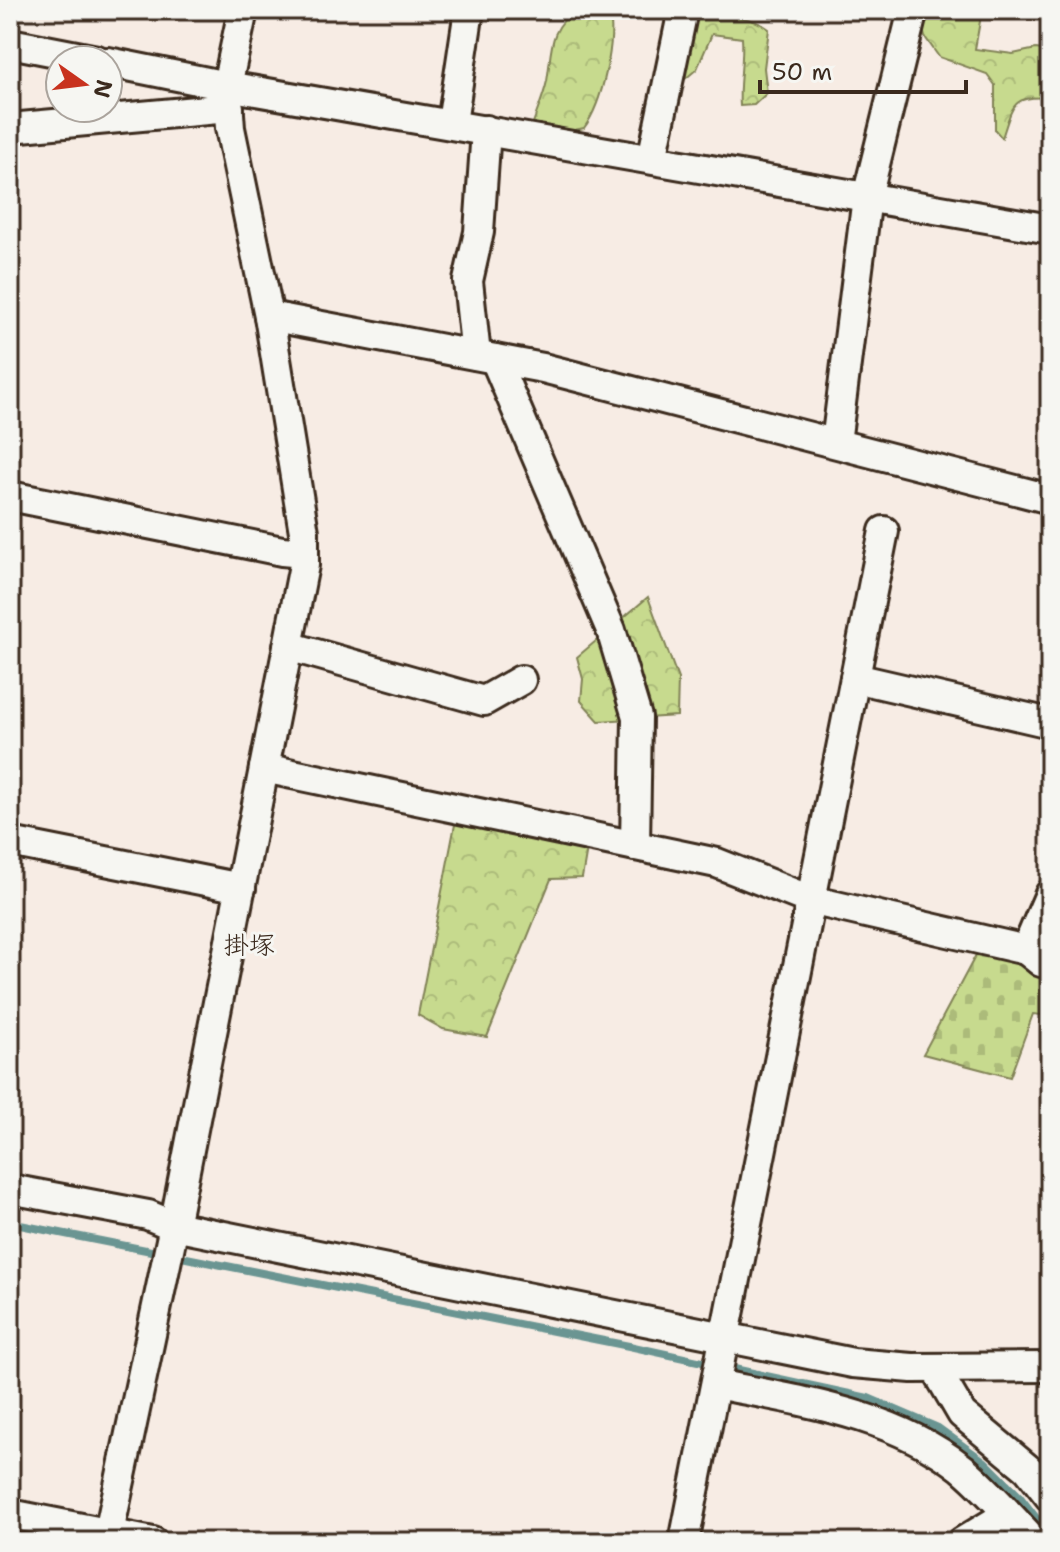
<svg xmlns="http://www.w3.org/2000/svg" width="1060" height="1552" font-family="'Shantell Sans','Klee One',sans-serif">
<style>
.forest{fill:url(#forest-crowns);stroke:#818256;stroke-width:2}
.cemetery{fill:url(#cemetery-stones);stroke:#818256;stroke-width:2}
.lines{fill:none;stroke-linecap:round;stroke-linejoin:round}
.stream{stroke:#6a9592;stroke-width:8}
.minor-casing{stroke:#3b2a1e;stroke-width:34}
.minor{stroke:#f6f6f2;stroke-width:28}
.labels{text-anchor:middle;stroke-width:6;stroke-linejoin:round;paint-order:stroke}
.quarter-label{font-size:26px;fill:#3b2a1e;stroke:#f6f6f2}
</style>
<defs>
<pattern id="forest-crowns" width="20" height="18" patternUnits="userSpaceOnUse" patternTransform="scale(2)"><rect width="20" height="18" fill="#c7da8e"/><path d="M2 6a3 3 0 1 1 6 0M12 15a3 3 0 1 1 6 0" fill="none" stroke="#acbb7a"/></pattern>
<pattern id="cemetery-stones" width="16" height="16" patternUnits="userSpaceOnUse" patternTransform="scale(2)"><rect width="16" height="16" fill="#c7da8e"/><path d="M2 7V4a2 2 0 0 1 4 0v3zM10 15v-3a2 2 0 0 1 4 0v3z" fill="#acbb7a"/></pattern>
</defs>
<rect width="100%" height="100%" fill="#f7ece4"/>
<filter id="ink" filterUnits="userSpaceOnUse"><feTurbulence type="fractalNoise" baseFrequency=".0125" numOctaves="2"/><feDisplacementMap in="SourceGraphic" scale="16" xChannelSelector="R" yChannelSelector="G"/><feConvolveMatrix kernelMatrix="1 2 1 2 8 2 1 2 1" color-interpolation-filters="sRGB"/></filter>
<g filter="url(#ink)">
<!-- forest -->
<g class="forest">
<path d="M 577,10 L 609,10 C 617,40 602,104 584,128 L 561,133 L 533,123 C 538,109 544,95 547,81 C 552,52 548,27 577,10 Z"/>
<path d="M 917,10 L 982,10 L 975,49 L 1013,54 L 1036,49 L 1050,51 L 1050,98 C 1012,95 1013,105 1002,138 L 995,130 L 995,85 L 987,74 L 939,57 L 925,37 Z"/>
<path d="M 695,14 C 719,16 750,14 769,29 L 764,68 L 767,93 L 754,105 L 740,106 C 738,83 744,61 742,38 L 712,34 L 697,69 L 684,80 L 678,68 Z"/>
<polygon points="648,597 678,679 677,716 599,721 581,701 583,679 577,657"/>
<polygon points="458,809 589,837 582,878 551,879 487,1037 443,1029 418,1015"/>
</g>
<!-- cemetery -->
<polygon class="cemetery" points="977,953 1050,968 1050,1016 1033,1014 1010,1077 923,1054"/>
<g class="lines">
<!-- stream -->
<polyline class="stream" points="10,1223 629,1346 868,1398 938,1428 985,1462 1019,1496 1050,1536"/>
<!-- minor casing -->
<g class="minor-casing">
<g id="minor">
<polyline points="10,43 97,60"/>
<polyline points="108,62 227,86 1050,229"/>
<polyline points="452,123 469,10"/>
<polyline points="10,128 229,108"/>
<polyline points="652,159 683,10"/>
<polyline points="269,316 543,368 1050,499"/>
<polyline points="476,355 468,281 479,232 486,130"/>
<polyline points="495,359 611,630 637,717 635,846"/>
<polyline points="836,443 867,197 913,10"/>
<polyline points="10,496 282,551 304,553"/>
<polyline points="288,646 484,701 521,680"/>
<polyline points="855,678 1050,723"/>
<polyline points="264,768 717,863 810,900 1026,950 1050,894"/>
<polyline points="10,842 241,888"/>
<polyline points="1026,950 1041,962 1050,964"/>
<polyline points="10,1189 148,1215 174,1226 853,1363 912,1368 1050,1367"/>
<polyline points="935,1368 962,1414 1028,1469 1050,1497"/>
<path d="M 716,1384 C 800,1401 892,1413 962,1468 C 988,1490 1011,1517 1035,1542"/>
<polyline points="10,1514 153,1542"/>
<polyline points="107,1542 174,1226 304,565 304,532 269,316 230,128 227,86 243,10"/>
<polyline points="684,1542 884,531"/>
<polyline points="962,1542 1008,1514"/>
</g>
</g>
<!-- minor -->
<use href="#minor" class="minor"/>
</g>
</g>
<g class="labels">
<!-- quarter labels -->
<g class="quarter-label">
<text x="249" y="954">掛塚</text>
</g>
</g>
<!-- margin -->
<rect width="1060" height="1552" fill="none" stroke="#f6f6f2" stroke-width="40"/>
<rect x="20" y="20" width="1020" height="1512" fill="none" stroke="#3b2a1e" stroke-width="3" filter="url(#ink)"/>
<!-- north arrow -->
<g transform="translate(84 84) rotate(104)"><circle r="38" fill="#f6f6f2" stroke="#aba49d" stroke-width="2"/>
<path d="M0-6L14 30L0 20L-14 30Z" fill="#c8321e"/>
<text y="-12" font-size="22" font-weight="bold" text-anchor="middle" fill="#3b2a1e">N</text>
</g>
<!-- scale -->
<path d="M760 80v12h206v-12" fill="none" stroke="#3b2a1e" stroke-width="4"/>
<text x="772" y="80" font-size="24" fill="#3b2a1e" stroke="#f6f6f2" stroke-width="6" paint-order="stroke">50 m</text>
</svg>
